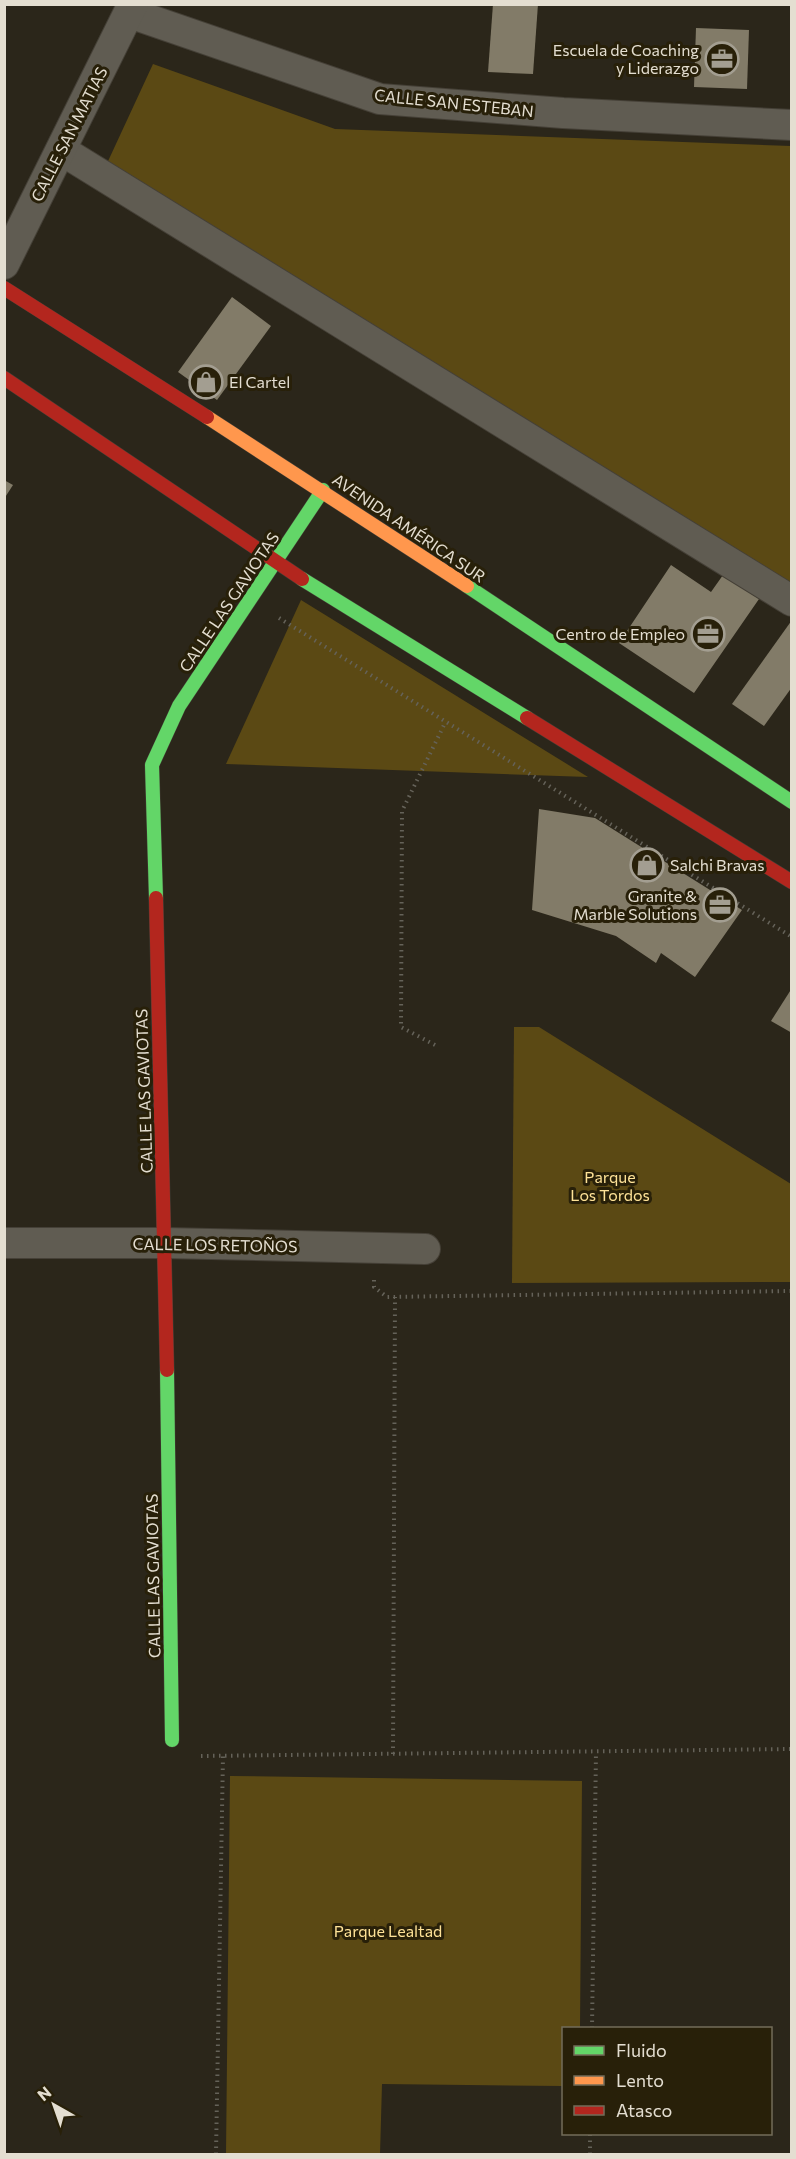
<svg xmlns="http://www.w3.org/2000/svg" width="796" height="2159" font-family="Commissioner,sans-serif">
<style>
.green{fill:#5b4914}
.building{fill:#827b68}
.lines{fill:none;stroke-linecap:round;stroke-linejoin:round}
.street-casing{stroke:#454037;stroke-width:32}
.fast-casing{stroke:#454037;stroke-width:15}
.slow-casing{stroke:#454037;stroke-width:15}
.jam-casing{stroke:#454037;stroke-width:15}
.path{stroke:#656259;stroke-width:4;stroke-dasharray:1.5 4.5;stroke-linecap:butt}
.street{stroke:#605c52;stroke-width:30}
.fast{stroke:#63d668;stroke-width:14}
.slow{stroke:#ff974d;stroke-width:14}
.jam{stroke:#b3261e;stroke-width:14}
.labels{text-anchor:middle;stroke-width:6;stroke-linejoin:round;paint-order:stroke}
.poi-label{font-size:16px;fill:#e4ded1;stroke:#282009;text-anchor:end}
.street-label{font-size:16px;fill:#e4ded1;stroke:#282009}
.park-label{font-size:16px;fill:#fee297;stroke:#282009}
</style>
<rect width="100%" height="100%" fill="#2b261a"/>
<!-- green -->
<g class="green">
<polygon points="153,64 335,129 791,146 791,593 103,172"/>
<polygon points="301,600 588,777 226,764"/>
<polygon points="514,1027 539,1027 791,1184 791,1282 512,1283"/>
<polygon points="230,1776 582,1781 580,2028 564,2028 563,2086 382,2084 380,2154 226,2154"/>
</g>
<!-- building -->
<g class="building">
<polygon points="493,4 538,4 533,74 488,72"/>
<polygon points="696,28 749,30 747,89 694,87"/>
<polygon points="232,297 271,326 217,400 178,372"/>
<polygon points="4,480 13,485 4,499"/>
<polygon points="671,565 711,592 723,575 759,599 694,693 619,643"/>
<polygon points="792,620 792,687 764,726 732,704"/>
<polygon points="539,809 595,818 742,910 695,977 661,953 656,963 616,936 532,910"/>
<polygon points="792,988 792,1033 771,1021"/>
</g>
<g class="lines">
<!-- street casing -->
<g class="street-casing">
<g id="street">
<polyline points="130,13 380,99 563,113 792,125"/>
<polyline points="61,150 792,601"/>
<polyline points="4,264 133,4"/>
<polyline points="4,1243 165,1243 425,1249"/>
</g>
</g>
<!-- fast casing -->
<g class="fast-casing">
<g id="fast">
<polyline points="302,579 527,718"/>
<polyline points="467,586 792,802"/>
<polyline points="156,898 152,765 179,706 323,490"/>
<polyline points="167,1370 172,1740"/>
</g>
</g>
<!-- slow casing -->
<g class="slow-casing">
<polyline id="slow" points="207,417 467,586"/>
</g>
<!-- jam casing -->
<g class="jam-casing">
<g id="jam">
<polyline points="4,288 207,417"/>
<polyline points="4,378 302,579"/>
<polyline points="527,718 792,882"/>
<polyline points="156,898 167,1370"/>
</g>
</g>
<!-- path -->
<g class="path">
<polyline points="279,618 792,937"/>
<polyline points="435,1045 401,1027 402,811 445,723"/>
<polyline points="374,1280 374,1287 387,1297 792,1291"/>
<polyline points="393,1754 395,1297"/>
<polyline points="201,1756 792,1749"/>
<polyline points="592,2028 596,1752"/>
<polyline points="216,2154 223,1755"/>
<polyline points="590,2154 590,2134"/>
</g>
<!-- street -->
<use href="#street" class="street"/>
<!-- fast -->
<use href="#fast" class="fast"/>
<!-- slow -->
<use href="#slow" class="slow"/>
<!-- jam -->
<use href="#jam" class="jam"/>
</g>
<!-- icons -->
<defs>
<g id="office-ring" transform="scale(1.725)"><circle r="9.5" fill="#282009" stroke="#a39e91" stroke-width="1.5"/><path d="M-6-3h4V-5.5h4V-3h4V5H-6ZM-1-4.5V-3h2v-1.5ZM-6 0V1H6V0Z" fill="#a39e91"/></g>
<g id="shop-ring" transform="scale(1.725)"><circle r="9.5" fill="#282009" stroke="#a39e91" stroke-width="1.5"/><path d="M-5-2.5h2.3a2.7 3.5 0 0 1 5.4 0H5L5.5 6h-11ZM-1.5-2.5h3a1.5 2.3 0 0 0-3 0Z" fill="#a39e91"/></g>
</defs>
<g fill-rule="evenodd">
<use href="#office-ring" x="722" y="59"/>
<use href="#shop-ring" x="206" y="382"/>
<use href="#office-ring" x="708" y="634"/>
<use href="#shop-ring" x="647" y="865"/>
<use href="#office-ring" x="720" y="905"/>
</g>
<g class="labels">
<!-- poi labels -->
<g class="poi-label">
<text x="699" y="56">Escuela de Coaching<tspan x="699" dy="18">y Liderazgo</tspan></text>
<text x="229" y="388" text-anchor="start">El Cartel</text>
<text x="685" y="640">Centro de Empleo</text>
<text x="670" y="871" text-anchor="start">Salchi Bravas</text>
<text x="697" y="902">Granite &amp;<tspan x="697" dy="18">Marble Solutions</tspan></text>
</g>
<!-- street labels -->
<g class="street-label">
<text transform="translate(454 103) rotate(6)" y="6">CALLE SAN ESTEBAN</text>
<text transform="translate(69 134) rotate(-63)" y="6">CALLE SAN MATIAS</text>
<text transform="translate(409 528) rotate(34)" y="6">AVENIDA AMÉRICA SUR</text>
<text transform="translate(229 602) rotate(-56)" y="6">CALLE LAS GAVIOTAS</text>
<text transform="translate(144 1091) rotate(-92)" y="6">CALLE LAS GAVIOTAS</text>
<text transform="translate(215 1245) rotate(1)" y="6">CALLE LOS RETOÑOS</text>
<text transform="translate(153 1576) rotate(-91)" y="6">CALLE LAS GAVIOTAS</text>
</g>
<!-- park labels -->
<g class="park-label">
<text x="610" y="1183">Parque<tspan x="610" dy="18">Los Tordos</tspan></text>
<text x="388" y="1937">Parque Lealtad</text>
</g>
</g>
<!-- border -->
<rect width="796" height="2159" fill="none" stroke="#e4ded1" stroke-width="12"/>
<!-- legend -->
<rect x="562" y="2027" width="210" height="108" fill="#282009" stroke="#736c59" stroke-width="1.5"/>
<rect x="574" y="2046" width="30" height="9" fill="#63d668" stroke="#736c59" stroke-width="1.5"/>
<text x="616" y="2057" font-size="18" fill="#e4ded1">Fluido</text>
<rect x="574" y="2076" width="30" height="9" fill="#ff974d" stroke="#736c59" stroke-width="1.5"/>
<text x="616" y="2087" font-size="18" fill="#e4ded1">Lento</text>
<rect x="574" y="2106" width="30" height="9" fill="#b3261e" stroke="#736c59" stroke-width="1.5"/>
<text x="616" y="2117" font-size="18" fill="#e4ded1">Atasco</text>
<!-- north arrow -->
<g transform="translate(54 2105) rotate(320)" stroke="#282009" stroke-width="4.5" paint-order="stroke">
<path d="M0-4.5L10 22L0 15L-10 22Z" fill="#e4ded1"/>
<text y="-9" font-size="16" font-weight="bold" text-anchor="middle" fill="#e4ded1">N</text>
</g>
</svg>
